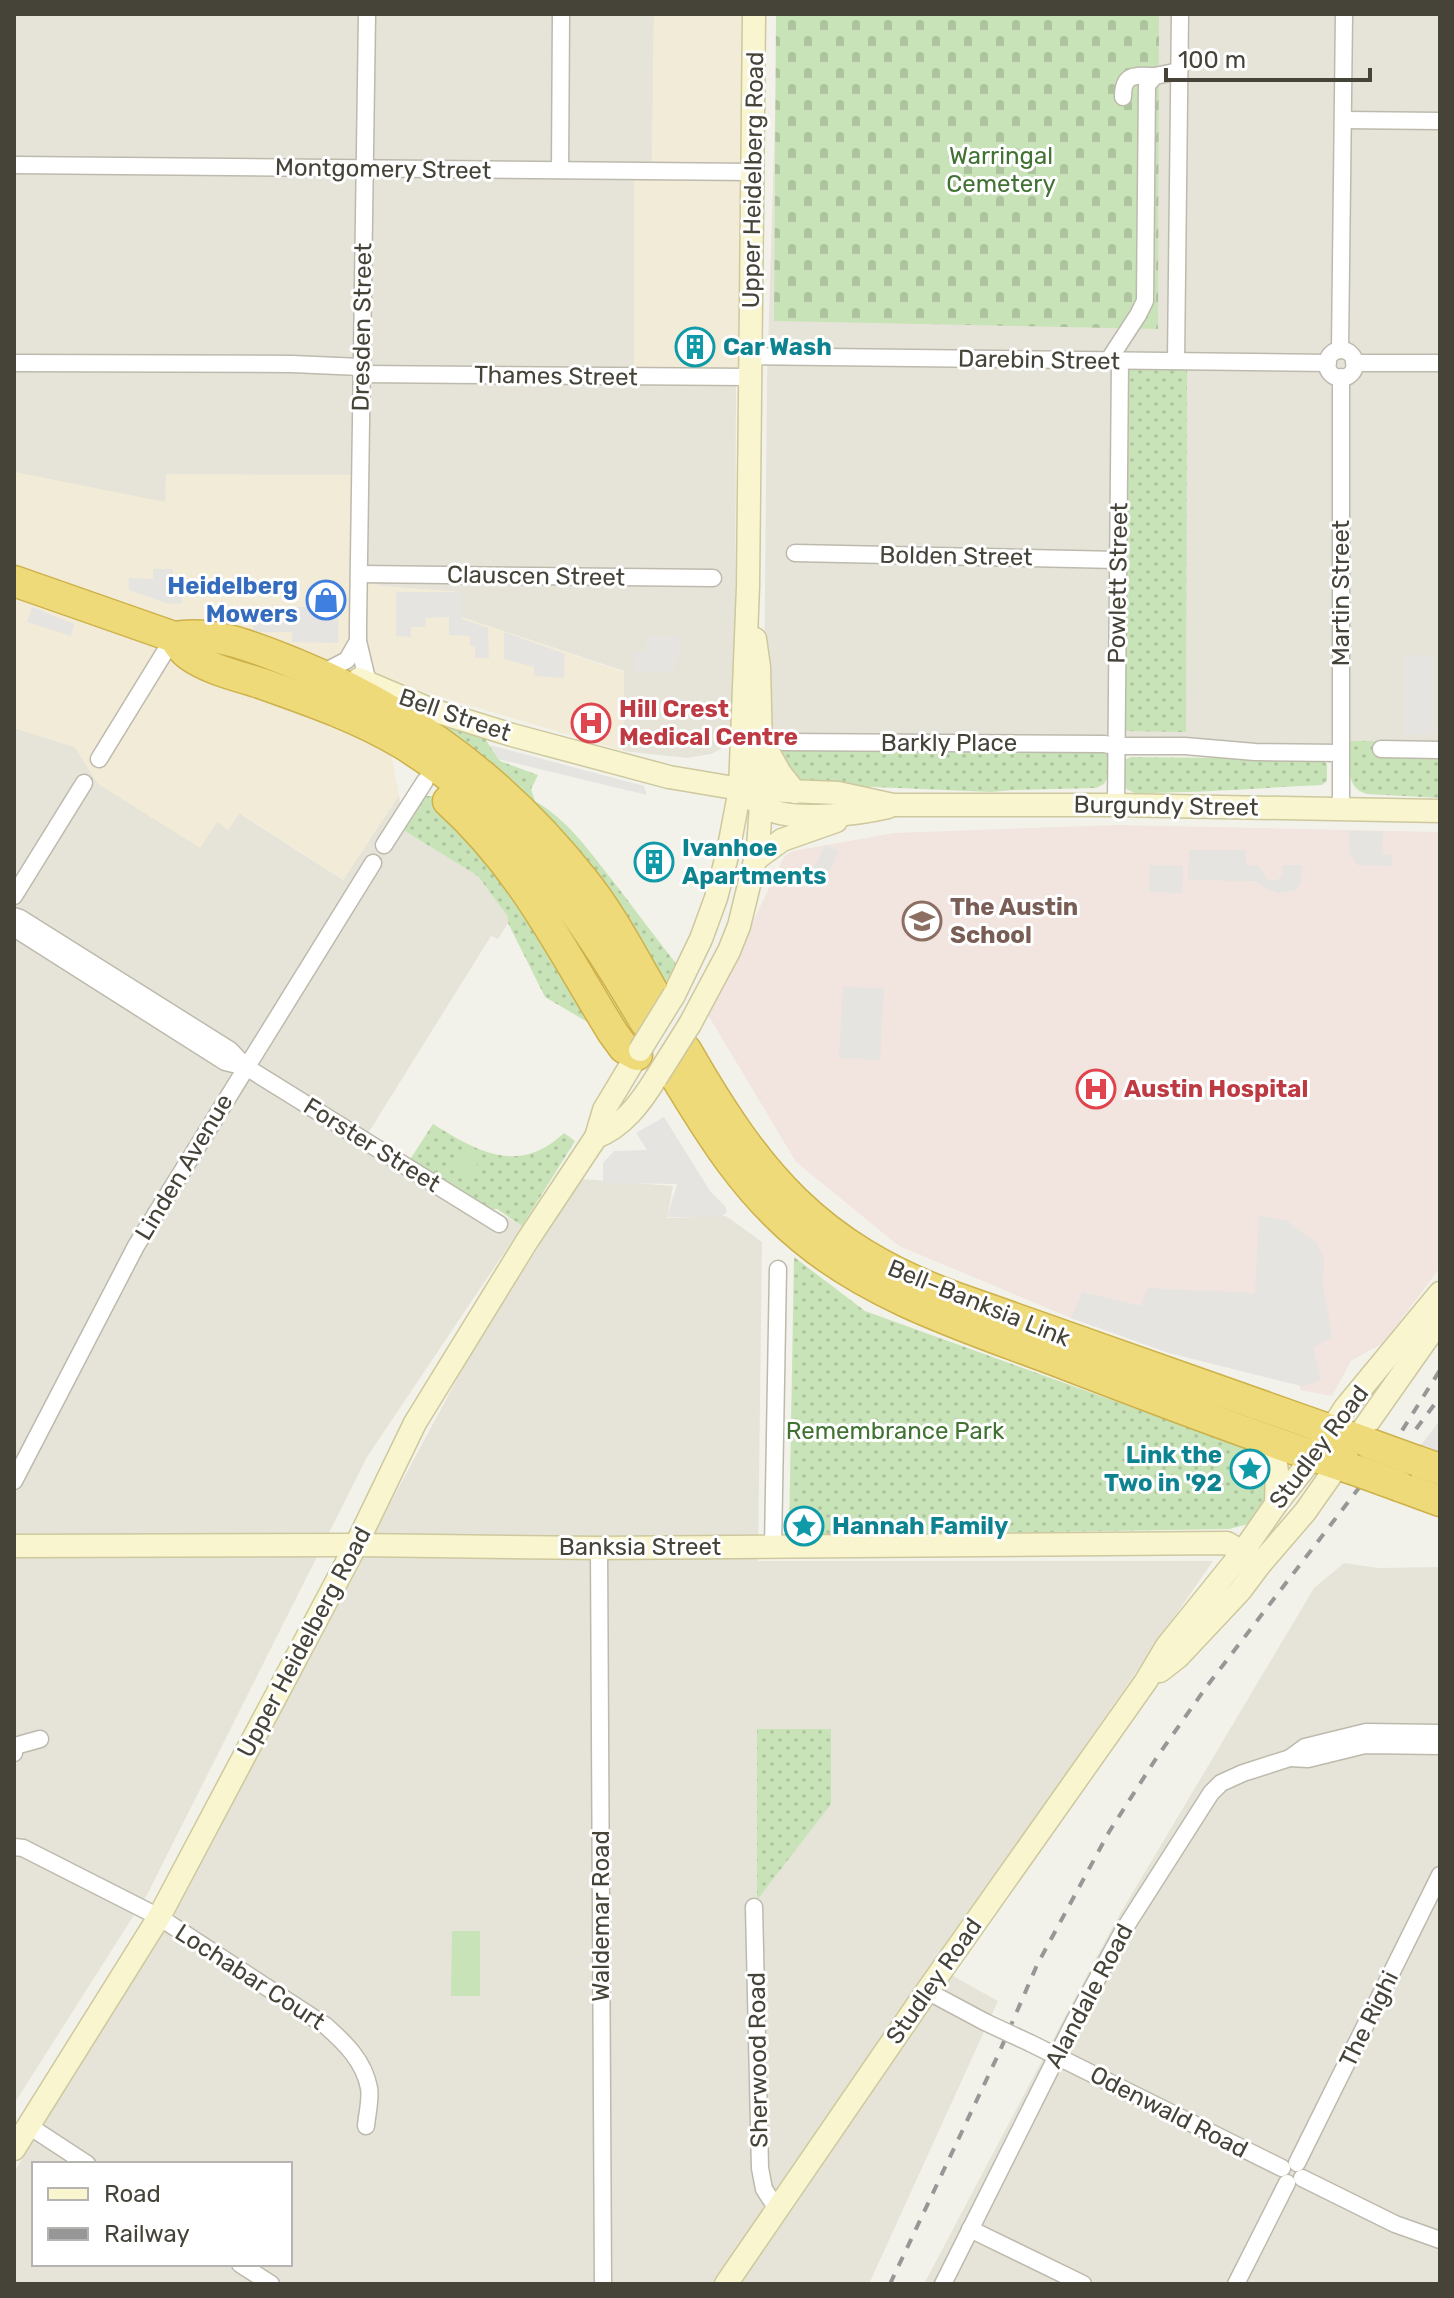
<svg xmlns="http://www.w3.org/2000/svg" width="1454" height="2298" font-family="Rubik,sans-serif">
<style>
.residential{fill:#e6e4d8;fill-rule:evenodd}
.commercial{fill:#f2ebd7}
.medical{fill:#f2e4df}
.grass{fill:url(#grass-dots)}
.cemetery{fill:url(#cemetery-stones)}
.pitch{fill:#c8e3b7}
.parking{fill:#e5e4e1}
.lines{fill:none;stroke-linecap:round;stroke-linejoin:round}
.street-casing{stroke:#bdbaad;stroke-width:19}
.secondary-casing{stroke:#cdc89e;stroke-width:25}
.highway-casing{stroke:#cdb14a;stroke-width:33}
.street{stroke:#fff;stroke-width:16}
.secondary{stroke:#f9f5ce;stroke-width:22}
.highway{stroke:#eeda79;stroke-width:30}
.rail{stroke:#979797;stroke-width:4;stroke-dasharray:10 10;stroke-linecap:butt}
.street-bridge-casing{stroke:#bdbaad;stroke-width:19;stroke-linecap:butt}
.secondary-bridge-casing{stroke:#cdc89e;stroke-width:25;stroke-linecap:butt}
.highway-bridge-casing{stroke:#cdb14a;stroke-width:33;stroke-linecap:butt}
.street-bridge{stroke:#fff;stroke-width:16}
.secondary-bridge{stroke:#f9f5ce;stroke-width:22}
.highway-bridge{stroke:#eeda79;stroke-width:30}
.labels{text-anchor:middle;stroke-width:6;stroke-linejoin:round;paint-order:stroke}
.park-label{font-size:24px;fill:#407232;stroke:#fff}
.street-label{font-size:24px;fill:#464339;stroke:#fff}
.culture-label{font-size:24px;font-weight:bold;fill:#0d838f;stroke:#fff;text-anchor:start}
.shop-label{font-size:24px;font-weight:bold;fill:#366cbe;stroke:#fff;text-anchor:end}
.health-label{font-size:24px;font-weight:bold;fill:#be3a42;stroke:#fff;text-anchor:start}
.education-label{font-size:24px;font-weight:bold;fill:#785e54;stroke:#fff;text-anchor:start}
</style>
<defs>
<pattern id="grass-dots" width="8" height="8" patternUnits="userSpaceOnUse" patternTransform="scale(2)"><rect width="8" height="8" fill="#c8e3b7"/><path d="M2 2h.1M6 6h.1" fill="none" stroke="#adc49e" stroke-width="1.8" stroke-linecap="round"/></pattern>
<pattern id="cemetery-stones" width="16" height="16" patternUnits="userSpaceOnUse" patternTransform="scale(2)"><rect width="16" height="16" fill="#c8e3b7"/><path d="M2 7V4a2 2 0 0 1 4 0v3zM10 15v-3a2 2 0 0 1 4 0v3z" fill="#adc49e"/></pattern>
</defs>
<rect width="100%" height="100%" fill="#f3f2ea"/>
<!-- residential -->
<g class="residential">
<polygon points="14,14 654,14 652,171 634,172 634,376 736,377 735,716 730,744 711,754 687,758 623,751 624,671 461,617 460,592 380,586 166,474 166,503 14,472"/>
<polygon points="778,14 1440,14 1440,742 1350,741 1350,748 1221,746 1216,741 770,738 764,702 767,382"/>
<polygon points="14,728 75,747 98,784 217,822 239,813 343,880 399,795 403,830 478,876 508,917 508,923 498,939 491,936 367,1135 522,1226 367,1457 148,1893 14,2104"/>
<path d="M 581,1179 L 673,1186 L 667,1218 L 726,1216 L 762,1242 L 758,1561 L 1213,1561 L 933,1965 L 998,2001 L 869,2284 L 14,2284 L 14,2172 L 42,2128 L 318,1637 L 468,1359 ZM 34,2164 L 290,2164 L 290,2264 L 34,2264 Z"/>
<polygon points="1344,1563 1378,1568 1440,1567 1440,2284 924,2284 1114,1924 1314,1588"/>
</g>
<!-- commercial -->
<g class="commercial">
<polygon points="654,14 754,14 750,377 634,376 634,171 652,171"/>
<polygon points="14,472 165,502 166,474 359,475 360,574 380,586 460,592 461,617 624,672 623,751 377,678 399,795 343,880 240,813 228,830 217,822 200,848 98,784 75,747 14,728"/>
</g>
<!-- medical -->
<polygon class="medical" points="1117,825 1440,832 1440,1268 1383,1343 1351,1361 1332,1396 1300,1390 1300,1385 1169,1353 1071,1318 899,1246 796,1162 708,1015 783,859 787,854 793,851 894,833"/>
<!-- grass -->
<g class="grass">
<polygon points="1129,368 1187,369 1186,732 1125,731"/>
<path d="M 445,725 L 485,739 L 500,761 L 538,775 L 531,789 L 535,801 C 568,820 590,852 613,881 C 635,910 656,938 678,966 L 662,987 L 443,731 Z"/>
<polygon points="770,738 1108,752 1108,777 1104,784 1096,788 1013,790 991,792 804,784 800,783"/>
<path d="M 1350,741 L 1377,741 L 1377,757 L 1440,757 L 1440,798 L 1367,794 C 1343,788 1350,760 1350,741 Z"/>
<path d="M 1131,757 L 1321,759 L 1327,764 L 1327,781 L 1322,785 C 1259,788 1198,793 1135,793 L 1126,789 C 1123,780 1122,768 1126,759 Z"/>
<polygon points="427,796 437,796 464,821 601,1030 545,997 508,923 508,917 478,876 403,830 423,798"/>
<path d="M 433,1124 C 477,1151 518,1176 564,1133 L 575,1141 L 522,1226 L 497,1209 L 489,1209 L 409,1161 Z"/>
<path d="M 794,1257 L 865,1311 L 1250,1450 L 1267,1463 C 1268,1485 1271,1510 1249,1523 C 1244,1526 1235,1527 1230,1529 L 789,1536 Z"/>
<polygon points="757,1729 831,1729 831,1804 757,1900"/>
</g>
<!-- cemetery -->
<polygon class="cemetery" points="776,14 1159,14 1158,329 774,321"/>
<!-- pitch -->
<g class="pitch">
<polygon points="463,1147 481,1158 469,1178 451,1167"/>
<polygon points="452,1931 480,1931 480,1996 451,1996"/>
</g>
<!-- parking -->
<g class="parking">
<polygon points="153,569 173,569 173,581 183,581 182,603 169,604 129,590 129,578 153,579"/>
<polygon points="396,592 462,592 462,619 488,628 489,658 475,658 475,647 470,646 470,636 449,635 449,617 426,618 425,627 411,627 411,637 396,636"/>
<polygon points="32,607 74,624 71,636 27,622"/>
<polygon points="253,607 338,607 338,643 292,642 292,632 253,632"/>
<polygon points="504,632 565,654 564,678 534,676 534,667 504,659"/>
<polygon points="646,637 678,637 679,658 674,659 674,672 634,672 634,653 646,653"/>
<rect x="1404" y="655" width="30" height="79"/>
<polygon points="490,745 644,786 647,795 498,759"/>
<polygon points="1349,831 1383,831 1382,854 1392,856 1392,866 1357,865 1349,852"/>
<polygon points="825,845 839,851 826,878 812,872"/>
<polygon points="1189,850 1246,850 1246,865 1259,866 1267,879 1274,881 1282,877 1283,865 1301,865 1301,883 1294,891 1279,893 1266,889 1256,881 1188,880"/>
<polygon points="1149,865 1183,866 1182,893 1149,892"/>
<polygon points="843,987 884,988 880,1060 839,1058"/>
<polygon points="664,1117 710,1191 725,1206 727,1212 721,1217 667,1217 677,1184 603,1183 603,1163 614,1151 647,1150 636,1133"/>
<polygon points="1259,1215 1287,1221 1316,1242 1324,1258 1323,1284 1332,1337 1313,1348 1321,1378 1317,1382 1301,1386 1169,1353 1071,1318 1082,1292 1141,1306 1147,1288 1255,1293"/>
<polygon points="1440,1420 1440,1458 1417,1450"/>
</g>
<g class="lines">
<!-- street casing -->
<g class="street-casing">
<g id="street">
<polyline points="367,14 358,626 358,641 368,683"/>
<path d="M 1123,97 C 1123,72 1136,76 1155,76"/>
<polyline points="1344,120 1440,121"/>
<polyline points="14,165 753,172"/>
<polyline points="560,170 561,14"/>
<polyline points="1340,350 1344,14"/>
<circle cx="1341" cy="364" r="14"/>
<polyline points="751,356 1328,363"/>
<polyline points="1108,361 1138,315 1145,301 1147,85 1155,76 1179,71"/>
<polyline points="1176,361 1180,14"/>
<polyline points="14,363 292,364 361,367"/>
<polyline points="1354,363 1440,363"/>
<polyline points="361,374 750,377"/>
<polyline points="795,553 1118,560"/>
<polyline points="360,574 713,578"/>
<polyline points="330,669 347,660 358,641"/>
<polyline points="783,742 1104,744 1116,746 1185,746 1255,752 1340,753"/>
<polyline points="1381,749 1440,750"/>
<polyline points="99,759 174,637"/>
<polyline points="1116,805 1120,361"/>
<polyline points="1341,810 1341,377"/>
<polyline points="384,845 425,781"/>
<polyline points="14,896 84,783"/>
<polyline points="14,916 20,918 230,1050 246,1067 499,1224"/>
<polyline points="14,928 225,1062 246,1067"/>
<polyline points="14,1481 136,1246 373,863"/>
<polyline points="773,1547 778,1269"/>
<polyline points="599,1548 603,2284"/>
<polyline points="14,1753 15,1746 40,1739"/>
<polyline points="1290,1758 1308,1759 1365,1745 1440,1746"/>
<path d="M 14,1847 L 23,1848 L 159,1917 L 326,2026 C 345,2043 364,2061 369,2088 C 371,2099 367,2114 366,2126"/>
<polyline points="754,1907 760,2168 764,2189 777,2209"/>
<polyline points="927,1991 985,2022"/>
<polyline points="1030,2043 1282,2168"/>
<polyline points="29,2126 87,2164"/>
<polyline points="1297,2163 1440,1875"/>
<polyline points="1302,2178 1395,2224 1440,2240"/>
<polyline points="970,2229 1083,2284"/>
<polyline points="240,2264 271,2284"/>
<polyline points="943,2284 1074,2022 1123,1931 1211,1793 1221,1783 1243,1773 1290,1758 1305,1747 1366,1732 1440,1733"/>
<polyline points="1236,2284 1287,2183"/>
</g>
</g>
<!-- secondary casing -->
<g class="secondary-casing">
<g id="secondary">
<polyline points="359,679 432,710 512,735 669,777 740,789 838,793 893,805 1116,805 1440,811"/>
<polyline points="761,739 780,773 795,792"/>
<path d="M 751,798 C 758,803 765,808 773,811 C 801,821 858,814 888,807"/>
<polyline points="756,859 782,840 836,821"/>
<polyline points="674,995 701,939 716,898 728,852 740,789 748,586 754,14"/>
<polyline points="690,1024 729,951 739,926 758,848 762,790 759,667 755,639"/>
<path d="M 596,1137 C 623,1127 641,1102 656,1078"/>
<polyline points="1273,1441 1277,1472 1276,1504"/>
<polyline points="14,1546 356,1545 599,1548 1227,1543 1261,1563"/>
<polyline points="1160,1671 1178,1657 1240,1591 1261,1563 1305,1512 1440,1320"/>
<polyline points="14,2149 159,1917 356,1545 415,1423 527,1241 596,1137 604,1110 640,1050"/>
<polyline points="726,2284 927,1991 1146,1681 1167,1646 1242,1553 1276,1504 1314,1456 1345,1408 1440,1293"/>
</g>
</g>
<!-- highway casing -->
<g class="highway-casing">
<g id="highway">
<path d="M 14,581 L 174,637 C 216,630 258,649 296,664 C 411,711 508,784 584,881 C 613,917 634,960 658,1000"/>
<path d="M 174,637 C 178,644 182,650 189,655 C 210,670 239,676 263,684 C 311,701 360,718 403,744 C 513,812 581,913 645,1022"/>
<path d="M 448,801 C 524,870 560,948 613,1033 L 624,1048 L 637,1055"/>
<path d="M 686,1050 C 757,1174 816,1246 954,1297 L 1370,1444"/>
<path d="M 672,1071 C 710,1134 745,1191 802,1238 C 876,1300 973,1329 1062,1363 C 1158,1400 1255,1437 1352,1469"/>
<polyline points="1417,1461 1440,1469"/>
<polyline points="1399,1486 1440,1501"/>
</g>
</g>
<!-- street -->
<use href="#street" class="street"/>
<!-- secondary -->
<use href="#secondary" class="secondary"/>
<!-- highway -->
<use href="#highway" class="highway"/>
<!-- rail -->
<g class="rail">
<polyline points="1416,1429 1440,1397"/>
<polyline points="890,2284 999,2053 1037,1965 1109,1832 1157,1757 1207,1686 1398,1437 1440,1370"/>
</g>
<!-- street-bridge casing -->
<g class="street-bridge-casing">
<polyline id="street-bridge" points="985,2022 1030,2043"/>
</g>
<!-- secondary-bridge casing -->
<g class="secondary-bridge-casing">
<g id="secondary-bridge">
<polyline points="640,1050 674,995"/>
<polyline points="656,1078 690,1024"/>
</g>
</g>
<!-- highway-bridge casing -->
<g class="highway-bridge-casing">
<g id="highway-bridge">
<polyline points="1370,1444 1417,1461"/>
<polyline points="1352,1469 1399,1486"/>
</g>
</g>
<!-- street-bridge -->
<use href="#street-bridge" class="street-bridge"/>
<!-- secondary-bridge -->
<use href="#secondary-bridge" class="secondary-bridge"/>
<!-- highway-bridge -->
<use href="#highway-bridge" class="highway-bridge"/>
</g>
<!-- icons -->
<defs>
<g id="building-ring" transform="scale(2)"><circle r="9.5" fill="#fff" stroke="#0f9aa8" stroke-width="1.5"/><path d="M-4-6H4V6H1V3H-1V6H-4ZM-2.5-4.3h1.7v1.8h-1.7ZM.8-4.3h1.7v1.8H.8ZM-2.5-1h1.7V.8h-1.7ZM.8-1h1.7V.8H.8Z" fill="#0f9aa8"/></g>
<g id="shop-ring" transform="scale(2)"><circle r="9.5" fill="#fff" stroke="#3f7fe0" stroke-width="1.5"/><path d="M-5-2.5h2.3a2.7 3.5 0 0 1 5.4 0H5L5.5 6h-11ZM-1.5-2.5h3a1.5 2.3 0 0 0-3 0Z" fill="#3f7fe0"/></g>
<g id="hospital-ring" transform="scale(2)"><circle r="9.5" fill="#fff" stroke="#e0444e" stroke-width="1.5"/><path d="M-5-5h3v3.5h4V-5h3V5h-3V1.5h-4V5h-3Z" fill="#e0444e"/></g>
<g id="school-ring" transform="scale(2)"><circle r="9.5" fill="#fff" stroke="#8d6e63" stroke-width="1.5"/><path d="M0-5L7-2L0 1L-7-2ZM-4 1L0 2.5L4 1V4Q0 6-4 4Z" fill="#8d6e63"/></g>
<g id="sight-ring" transform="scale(2)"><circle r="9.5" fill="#fff" stroke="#0f9aa8" stroke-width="1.5"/><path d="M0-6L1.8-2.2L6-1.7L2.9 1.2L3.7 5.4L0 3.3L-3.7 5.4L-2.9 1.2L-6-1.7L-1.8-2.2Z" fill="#0f9aa8"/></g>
</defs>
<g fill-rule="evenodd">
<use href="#building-ring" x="695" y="347"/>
<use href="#shop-ring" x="326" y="600"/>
<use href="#hospital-ring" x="591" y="723"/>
<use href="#building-ring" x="654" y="862"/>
<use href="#school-ring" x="922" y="921"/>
<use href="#hospital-ring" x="1096" y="1089"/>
<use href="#sight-ring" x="1250" y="1469"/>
<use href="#sight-ring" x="804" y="1526"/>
</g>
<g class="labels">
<!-- park labels -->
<g class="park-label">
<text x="1001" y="164">Warringal<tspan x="1001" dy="28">Cemetery</tspan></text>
<text x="895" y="1439">Remembrance Park</text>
</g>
<!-- street labels -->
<g class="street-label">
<text transform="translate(383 169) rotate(1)" y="8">Montgomery Street</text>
<text transform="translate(753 180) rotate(-89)" y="8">Upper Heidelberg Road</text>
<text transform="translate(362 327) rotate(-89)" y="8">Dresden Street</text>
<text transform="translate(1039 360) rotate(1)" y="8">Darebin Street</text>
<text transform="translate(556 376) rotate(1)" y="8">Thames Street</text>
<text transform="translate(956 556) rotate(1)" y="8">Bolden Street</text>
<text transform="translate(536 576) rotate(1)" y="8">Clauscen Street</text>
<text transform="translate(1118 583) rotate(-89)" y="8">Powlett Street</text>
<text transform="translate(1341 593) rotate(-90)" y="8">Martin Street</text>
<text transform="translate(455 715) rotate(19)" y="8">Bell Street</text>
<text x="949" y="751">Barkly Place</text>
<text transform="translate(1166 806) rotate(1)" y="8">Burgundy Street</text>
<text transform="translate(372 1145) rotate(32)" y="8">Forster Street</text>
<text transform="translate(184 1167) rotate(-59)" y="8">Linden Avenue</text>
<text transform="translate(979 1303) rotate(22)" y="8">Bell–Banksia Link</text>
<text transform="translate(1319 1447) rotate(-53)" y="8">Studley Road</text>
<text x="640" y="1555">Banksia Street</text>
<text transform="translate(304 1642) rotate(-62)" y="8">Upper Heidelberg Road</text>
<text transform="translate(601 1916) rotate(-90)" y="8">Waldemar Road</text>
<text transform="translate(250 1977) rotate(33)" y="8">Lochabar Court</text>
<text transform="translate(934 1981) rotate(-55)" y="8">Studley Road</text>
<text transform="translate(1089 1996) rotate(-62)" y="8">Alandale Road</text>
<text transform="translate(1369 2019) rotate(-64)" y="8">The Righi</text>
<text transform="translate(758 2060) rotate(-91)" y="8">Sherwood Road</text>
<text transform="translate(1169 2112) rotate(27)" y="8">Odenwald Road</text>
</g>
<!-- culture labels -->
<g class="culture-label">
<text x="723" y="355">Car Wash</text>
<text x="682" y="856">Ivanhoe<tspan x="682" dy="28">Apartments</tspan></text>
<text x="1222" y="1463" text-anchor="end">Link the<tspan x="1222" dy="28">Two in '92</tspan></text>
<text x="832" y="1534">Hannah Family</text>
</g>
<!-- shop labels -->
<g class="shop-label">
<text x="298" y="594">Heidelberg<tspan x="298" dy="28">Mowers</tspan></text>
</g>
<!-- health labels -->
<g class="health-label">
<text x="619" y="717">Hill Crest<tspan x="619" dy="28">Medical Centre</tspan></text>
<text x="1124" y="1097">Austin Hospital</text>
</g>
<!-- education labels -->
<g class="education-label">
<text x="950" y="915">The Austin<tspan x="950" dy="28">School</tspan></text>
</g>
</g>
<!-- border -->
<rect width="1454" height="2298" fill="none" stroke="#464339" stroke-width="32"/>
<!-- legend -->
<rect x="32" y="2162" width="260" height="104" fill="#ffffff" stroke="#b5b4b0" stroke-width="2"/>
<rect x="48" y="2188" width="40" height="12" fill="#f9f5ce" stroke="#b5b4b0" stroke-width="2"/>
<text x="104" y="2202" font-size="24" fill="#464339">Road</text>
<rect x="48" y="2228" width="40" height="12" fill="#979797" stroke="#b5b4b0" stroke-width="2"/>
<text x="104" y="2242" font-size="24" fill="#464339">Railway</text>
<!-- scale -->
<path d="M1166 68v12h204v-12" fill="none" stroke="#464339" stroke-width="4"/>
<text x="1178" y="68" font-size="24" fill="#464339" stroke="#ffffff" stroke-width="6" paint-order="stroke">100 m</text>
</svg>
